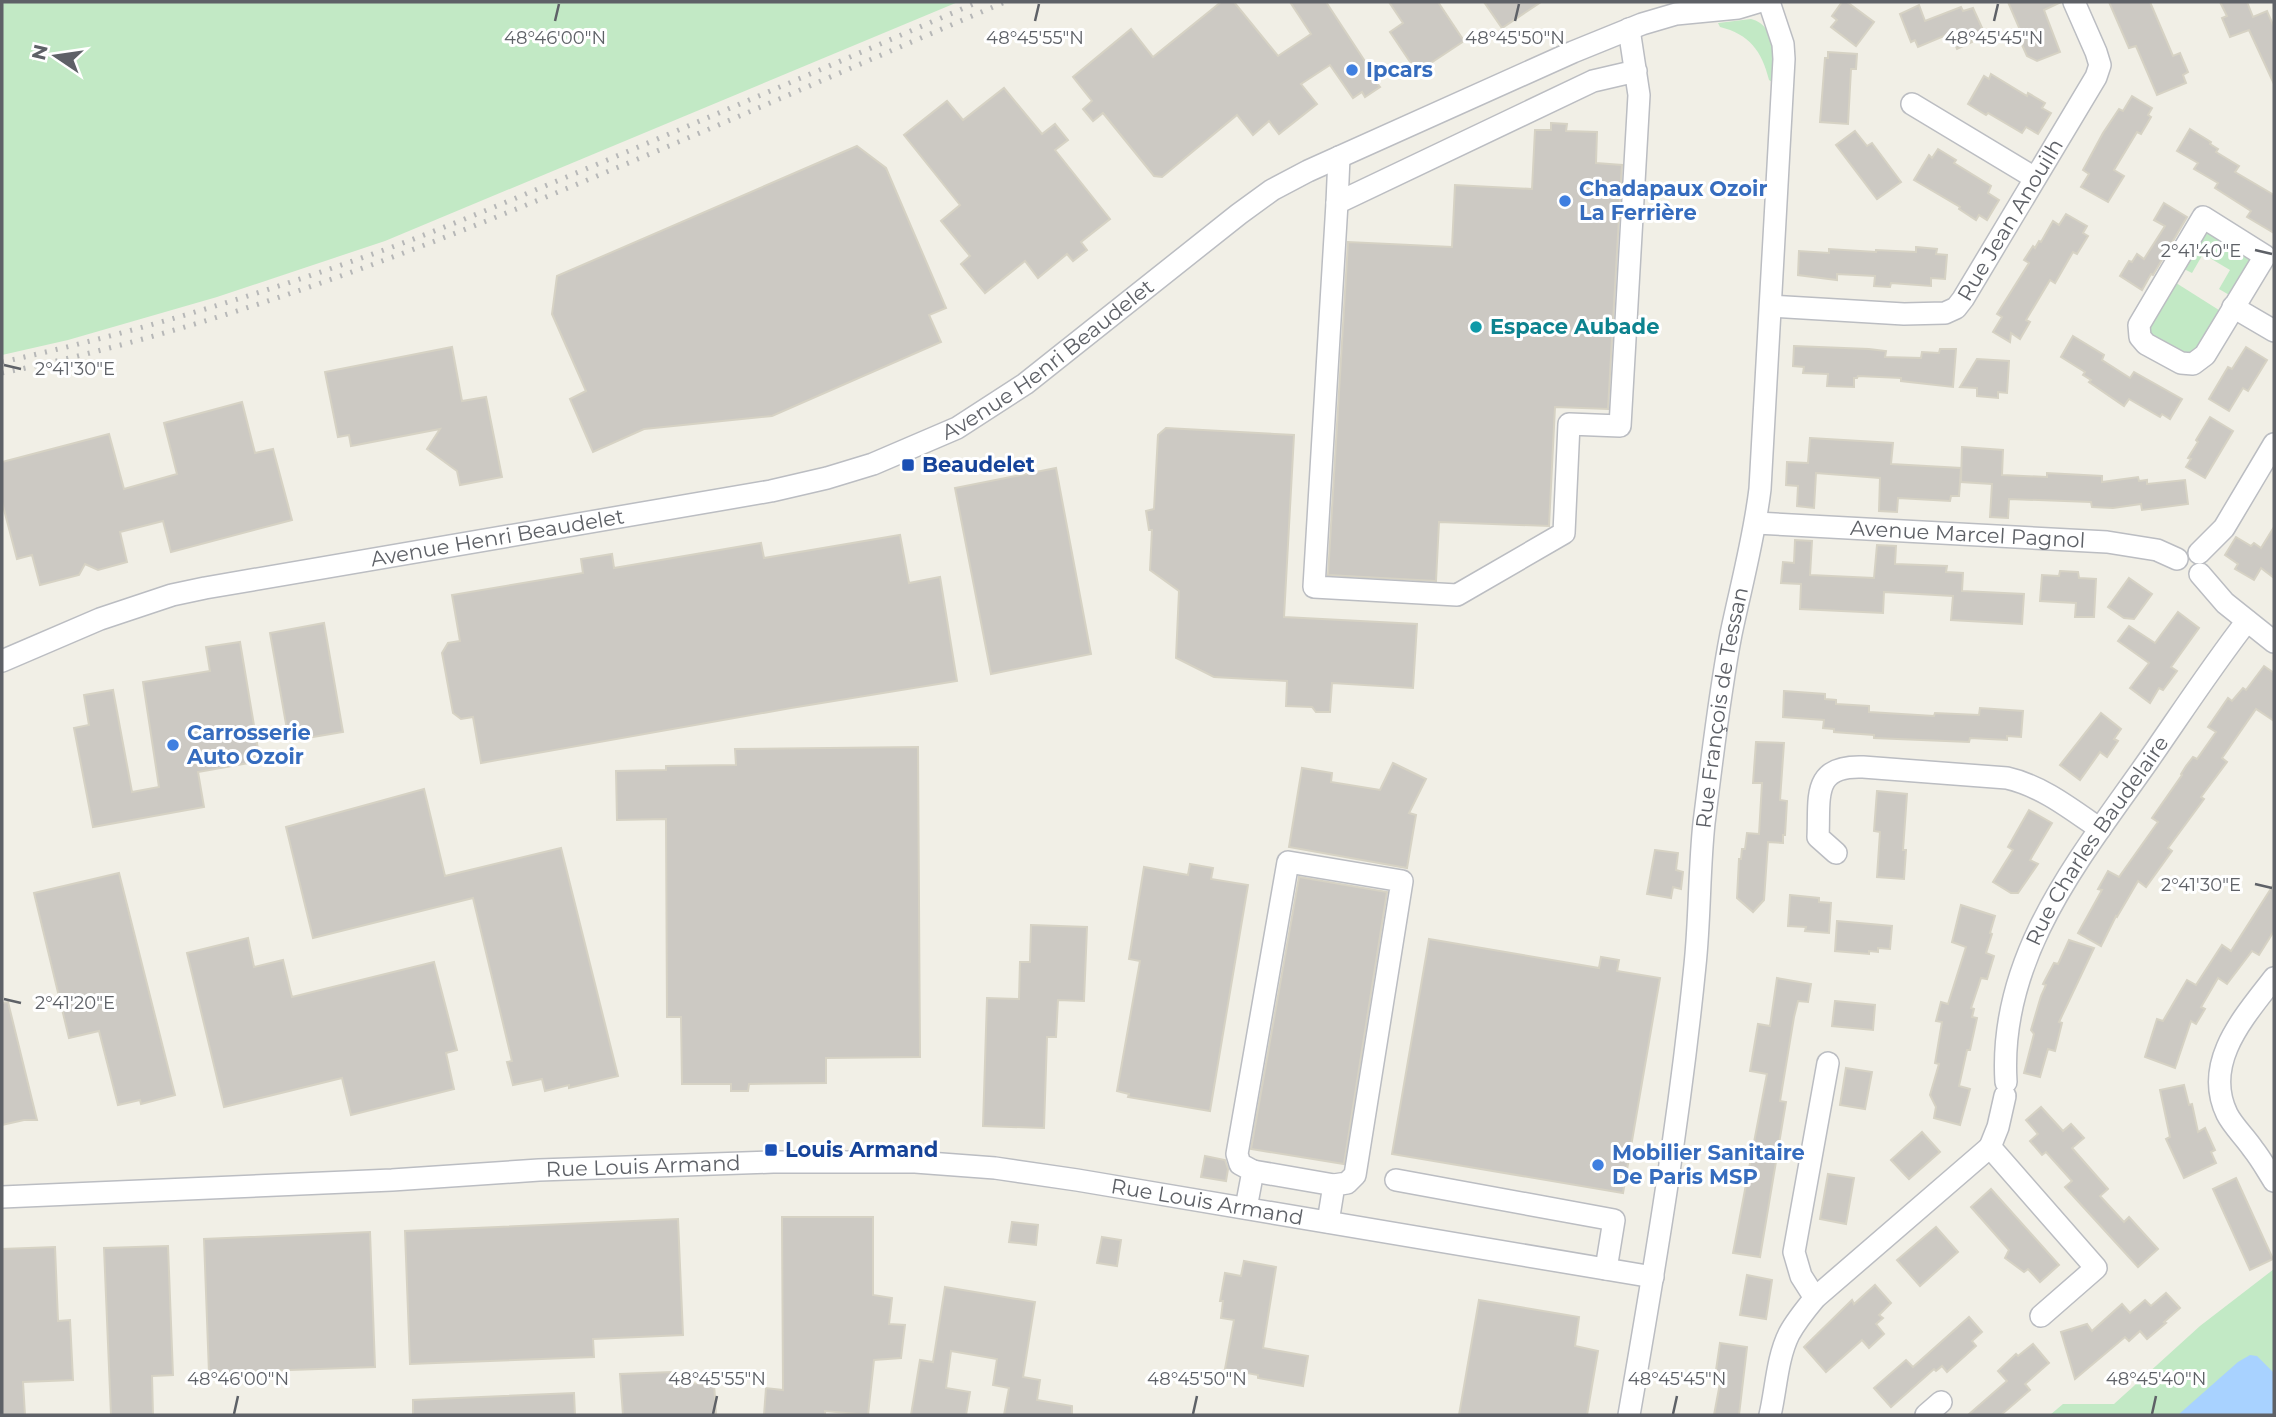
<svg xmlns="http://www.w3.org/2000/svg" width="2276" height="1417" font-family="Montserrat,sans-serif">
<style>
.green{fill:#c2e9c5}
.water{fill:#a8d2ff}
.building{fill:#ccc9c3;stroke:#d6d2c4;stroke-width:2}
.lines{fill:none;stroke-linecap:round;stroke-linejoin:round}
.minor-casing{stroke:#bbbdc2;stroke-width:24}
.minor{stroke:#fff;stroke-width:21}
.rail{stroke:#b7b8b8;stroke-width:5;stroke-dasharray:2 9;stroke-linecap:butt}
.ticks{fill:none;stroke:#5e6167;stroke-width:2.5}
.shop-dot{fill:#3f7fe0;stroke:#fff;stroke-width:2.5}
.culture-dot{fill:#0f9aa8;stroke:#fff;stroke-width:2.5}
.transit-dot{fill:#1a4fb4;stroke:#fff;stroke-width:2.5}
.labels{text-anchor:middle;stroke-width:6;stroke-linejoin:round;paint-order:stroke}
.shop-label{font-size:21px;font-weight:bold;fill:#366cbe;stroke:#fff;text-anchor:start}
.street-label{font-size:21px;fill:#5e6167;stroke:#fff}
.culture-label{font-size:21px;font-weight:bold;fill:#0d838f;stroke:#fff;text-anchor:start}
.transit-label{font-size:21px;font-weight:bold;fill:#164399;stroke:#fff;text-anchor:start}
.ticks-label{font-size:18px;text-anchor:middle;fill:#5e6167;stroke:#fff;stroke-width:6;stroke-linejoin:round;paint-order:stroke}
</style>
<rect width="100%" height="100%" fill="#f1efe6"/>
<!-- green -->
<g class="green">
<polygon points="2,2 958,2 385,241 217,297 68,340 2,355"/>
<path d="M 1751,19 C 1778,26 1774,60 1772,82 L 1769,80 C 1762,51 1749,34 1720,27 L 1718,23 Z"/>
<polygon points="2212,232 2247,253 2250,264 2231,296 2219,289 2230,270 2203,254 2192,273 2180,267 2199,235"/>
<polygon points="2173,281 2222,312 2197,354 2184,358 2149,337 2147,324"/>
<polygon points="2274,1269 2274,1415 2050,1415 2063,1404 2114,1404 2200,1326"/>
</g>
<!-- water -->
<polygon class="water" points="2250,1355 2257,1356 2274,1373 2274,1415 2178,1415 2238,1362"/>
<!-- building -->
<g class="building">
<polygon points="1221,2 1234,2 1278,56 1311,34 1290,2 1326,2 1378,81 1376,82 1380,87 1365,97 1362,92 1353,98 1330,65 1301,84 1317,104 1279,134 1269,121 1253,135 1237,115 1162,177 1154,176 1103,113 1093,121 1083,109 1092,101 1073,77 1131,29 1153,57"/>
<polygon points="1389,2 1438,2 1464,41 1417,72 1390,32 1403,23"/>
<polygon points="1484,2 1541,2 1502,28"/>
<polygon points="1842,2 1847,2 1874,22 1856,46 1831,27 1837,20 1832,16"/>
<polygon points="2008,2 2061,2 2044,10 2060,52 2037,61 2027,56 2022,45 2024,39"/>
<polygon points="2109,2 2150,2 2173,56 2180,53 2188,72 2183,75 2186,83 2157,95 2136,46 2129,48"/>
<polygon points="2220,2 2247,2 2253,17 2267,11 2274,27 2274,84 2249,30 2230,37 2222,18 2227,16"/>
<polygon points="1919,5 1925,21 1961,7 1963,11 1973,8 1983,30 1969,35 1972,42 1957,49 1951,33 1918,47 1915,40 1911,42 1900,14"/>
<polygon points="1828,52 1857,54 1856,69 1851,69 1848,124 1820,122 1825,58 1828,58"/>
<polygon points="1991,74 2027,96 2028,93 2045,103 2042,108 2051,113 2038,134 2026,127 2022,133 1988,113 1986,115 1968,104 1984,76 1989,79"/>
<polygon points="1004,88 1042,134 1055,124 1068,140 1055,150 1110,219 1081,242 1087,250 1073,261 1067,254 1038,278 1025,261 985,293 961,264 970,256 941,221 960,205 904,135 947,101 963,120"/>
<polygon points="2132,96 2152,108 2148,115 2151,117 2141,134 2137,132 2114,170 2124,176 2108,202 2081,187 2089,174 2083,170 2103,133 2119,109 2123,111"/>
<polygon points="1551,123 1567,124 1566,131 1597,132 1596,163 1622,165 1608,409 1555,407 1549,526 1439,522 1436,581 1328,575 1348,242 1452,247 1455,185 1532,189 1535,130 1551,130"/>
<polygon points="2190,129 2211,142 2210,144 2218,149 2216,152 2239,166 2235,172 2274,195 2274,233 2247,217 2251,211 2215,188 2218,183 2194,169 2198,163 2177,151"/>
<polygon points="1855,131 1867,146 1872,143 1901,182 1877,199 1836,145"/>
<polygon points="857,146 886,168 946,308 929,315 941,342 772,416 644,429 593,452 570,399 586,391 552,314 557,276"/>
<polygon points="1938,149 1956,160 1954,163 1991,186 1988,193 1999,200 1987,220 1979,215 1976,220 1959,209 1960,207 1914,180 1929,155 1932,158"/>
<polygon points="2164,203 2187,217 2153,275 2151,274 2142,290 2120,276 2129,261 2132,262 2137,254 2144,259 2165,226 2154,220"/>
<polygon points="2066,214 2087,226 2083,233 2088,236 2077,254 2073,252 2055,283 2050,280 2026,320 2030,322 2020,339 2011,333 2010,342 1993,332 2002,317 1997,314 2029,263 2024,260 2033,246 2035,248 2039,241 2041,242 2053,221 2059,225"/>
<polygon points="1916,247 1937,249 1936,254 1947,255 1945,279 1931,278 1931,286 1891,283 1890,287 1874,286 1875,276 1837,274 1837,280 1798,275 1799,251 1829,253 1829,249 1876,252 1876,250 1916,252"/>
<polygon points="2073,336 2104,355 2102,360 2130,378 2134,372 2182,399 2170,419 2162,414 2160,417 2129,399 2124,406 2089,382 2091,380 2083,375 2085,372 2061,357"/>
<polygon points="1794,346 1869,349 1886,351 1885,357 1921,358 1922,352 1939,353 1940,349 1956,349 1953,387 1901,381 1901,378 1858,376 1857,378 1854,378 1854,387 1827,386 1828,374 1803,373 1804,367 1793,366"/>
<polygon points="452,347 462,401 486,397 502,477 460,485 457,471 427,449 440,429 351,446 349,435 338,437 325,372"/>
<polygon points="2246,347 2267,360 2248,391 2243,388 2229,411 2209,399 2228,367 2232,369"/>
<polygon points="1977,359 2009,361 2007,393 1998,392 1998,398 1977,396 1977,388 1960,387"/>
<polygon points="242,402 255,453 273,449 292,520 171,552 163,521 120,532 127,562 98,570 85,564 79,575 40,585 32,555 17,559 2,502 2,462 109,434 124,489 177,474 164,423"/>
<polygon points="2210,417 2233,431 2205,478 2186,467 2191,459 2188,458 2198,442 2196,440"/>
<polygon points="1166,428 1294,435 1284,617 1417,624 1413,688 1332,683 1330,712 1316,712 1312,707 1286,706 1287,681 1214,677 1176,658 1179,591 1150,570 1152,530 1149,530 1146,511 1154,509 1158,435"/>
<polygon points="1810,438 1893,443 1891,464 1961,468 1959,496 1951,496 1950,501 1898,498 1897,512 1879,511 1880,478 1816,473 1814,508 1797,506 1798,486 1786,485 1787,462 1808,463"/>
<polygon points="1962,447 2003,450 2002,475 2047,477 2047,473 2102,476 2102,482 2138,477 2139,481 2147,480 2147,484 2185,480 2188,504 2142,510 2141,504 2113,508 2092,507 2091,502 2009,499 2008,518 1990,517 1992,484 1961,482"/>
<polygon points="1056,468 1091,654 991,674 955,488"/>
<polygon points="2274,527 2274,578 2261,568 2254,580 2235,569 2238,564 2225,555 2236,537 2251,546 2254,543 2261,548"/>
<polygon points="900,535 909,583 940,577 957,681 791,708 481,763 473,717 461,719 453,713 442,653 448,643 460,641 452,595 583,573 581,559 612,554 614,568 761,543 764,558"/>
<polygon points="1795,540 1812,541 1810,575 1874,578 1877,545 1896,546 1895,564 1947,566 1946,572 1963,573 1962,591 2024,594 2022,624 1951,620 1953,596 1884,592 1883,613 1800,609 1801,584 1781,583 1783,562 1794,563"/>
<polygon points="2060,571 2078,572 2079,578 2096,579 2094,617 2075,617 2076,603 2040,601 2042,575 2059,576"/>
<polygon points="2129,578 2152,594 2134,619 2124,618 2108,607"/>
<polygon points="2178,612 2199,628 2171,667 2177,671 2163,690 2159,688 2150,703 2130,688 2149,663 2118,641 2129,626 2155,643"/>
<polygon points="324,623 343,732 289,741 270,633"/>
<polygon points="240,642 260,761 198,772 204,807 93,827 74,728 89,725 84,695 113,690 132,792 159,787 143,682 210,671 206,647"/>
<polygon points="2264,666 2274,673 2274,721 2256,709 2222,758 2227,762 2201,797 2204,799 2168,848 2172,851 2146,887 2138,881 2117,917 2116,916 2101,946 2078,933 2102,890 2098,889 2108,871 2119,877 2158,822 2152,818 2182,775 2181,774 2186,766 2193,757 2197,759 2216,732 2208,727 2228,698 2232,701 2243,688 2246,690"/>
<polygon points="1784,691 1825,694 1825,699 1836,700 1836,704 1869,706 1869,712 1934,716 1935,713 1979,715 1980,708 2023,711 2021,737 2007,736 2007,740 1970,738 1969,742 1874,738 1874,735 1834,732 1834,729 1823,728 1824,720 1783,717"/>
<polygon points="2101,713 2121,729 2114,739 2118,741 2107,757 2100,752 2080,780 2060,765"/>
<polygon points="1756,742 1784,743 1780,800 1787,801 1785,835 1783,835 1783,843 1768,842 1764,900 1753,912 1737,898 1739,859 1741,859 1742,849 1745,849 1747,833 1759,834 1762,783 1753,783"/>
<polygon points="918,747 920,1057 826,1058 826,1083 749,1084 748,1091 731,1091 731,1084 682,1084 681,1017 667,1017 666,819 617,820 616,771 666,770 666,766 736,765 735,749"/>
<polygon points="1393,763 1426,779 1409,813 1416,815 1407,868 1289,847 1302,768 1332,773 1331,782 1380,790"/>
<polygon points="424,789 445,876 561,848 618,1076 569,1088 569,1085 545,1091 542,1079 513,1085 507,1062 512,1061 473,898 313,938 286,827"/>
<polygon points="1877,791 1907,794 1903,850 1906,850 1904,879 1877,877 1880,832 1874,831"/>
<polygon points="2029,810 2052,823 2030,860 2038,864 2018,893 2011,893 1993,882 2013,850 2008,847"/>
<polygon points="1655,850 1678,853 1676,870 1683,872 1681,889 1673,887 1671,898 1647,894"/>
<polygon points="1190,864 1213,868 1211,879 1248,885 1210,1111 1128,1097 1129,1094 1117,1091 1140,961 1129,959 1144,867 1188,875"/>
<polygon points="119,873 175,1095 141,1104 140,1100 118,1105 99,1031 69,1038 34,893"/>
<polygon points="1299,877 1387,892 1344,1164 1251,1149"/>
<polygon points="2274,884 2274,931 2259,955 2252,951 2227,984 2218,978 2201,1007 2205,1009 2196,1024 2191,1021 2175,1068 2145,1057 2157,1019 2163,1021 2187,980 2196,985 2222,945 2231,951"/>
<polygon points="1790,895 1819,898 1819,902 1831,903 1829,933 1805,931 1806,927 1788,926"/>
<polygon points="1961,905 1995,916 1990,933 1992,934 1986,953 1994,956 1987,979 1981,978 1971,1008 1974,1009 1972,1017 1977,1018 1970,1050 1967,1050 1959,1086 1970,1089 1960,1125 1934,1118 1936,1107 1930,1095 1939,1064 1935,1063 1942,1022 1936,1021 1941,1002 1948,1004 1966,947 1952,942"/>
<polygon points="1837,921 1892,926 1890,949 1878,948 1878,952 1869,951 1869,954 1835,951"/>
<polygon points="1031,925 1087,927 1084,1001 1058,1000 1056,1037 1047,1037 1044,1128 983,1126 987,998 1019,999 1020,962 1030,962"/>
<polygon points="248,938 254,967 283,960 292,997 434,962 457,1050 446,1053 454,1089 351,1115 342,1078 224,1107 187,953"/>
<polygon points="1429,939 1599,968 1601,957 1619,960 1617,971 1660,978 1623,1193 1392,1154"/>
<polygon points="2069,940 2094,948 2059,1022 2062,1023 2055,1051 2048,1049 2040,1077 2024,1073 2034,1034 2031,1030 2041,996 2046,985 2043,984 2054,963 2058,964"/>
<polygon points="1777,978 1811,984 1808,1002 1798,1001 1794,1017 1780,1101 1786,1102 1760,1257 1733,1253 1767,1074 1750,1071 1758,1024 1770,1026"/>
<polygon points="1835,1001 1875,1005 1873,1030 1832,1026"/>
<polygon points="8,1002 37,1120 24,1120 2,1125 2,1003"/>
<polygon points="1846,1068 1872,1072 1865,1109 1840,1105"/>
<polygon points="2184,1085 2189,1105 2192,1104 2198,1132 2205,1128 2215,1150 2211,1152 2216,1163 2184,1178 2166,1139 2170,1137 2160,1090"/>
<polygon points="2041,1107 2063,1131 2071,1124 2084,1138 2072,1148 2108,1189 2100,1196 2124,1222 2129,1217 2158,1249 2138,1267 2065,1187 2072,1181 2046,1152 2042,1155 2030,1141 2038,1134 2026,1120"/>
<polygon points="1922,1132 1940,1152 1909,1179 1891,1160"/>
<polygon points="1205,1156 1225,1160 1228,1169 1226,1181 1201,1177"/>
<polygon points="1828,1174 1854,1178 1846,1224 1820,1219"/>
<polygon points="2236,1178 2273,1259 2250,1270 2213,1189"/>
<polygon points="1991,1189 2059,1265 2040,1282 2028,1269 2024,1272 2005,1258 2009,1250 1971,1207"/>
<polygon points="782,1217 873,1217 873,1295 892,1298 889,1324 905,1325 901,1358 874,1360 868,1415 825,1411 825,1415 764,1415 766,1388 783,1390"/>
<polygon points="678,1219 683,1335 593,1339 594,1357 410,1364 405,1231"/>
<polygon points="1012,1222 1038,1225 1036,1245 1009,1242"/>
<polygon points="1936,1227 1958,1252 1920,1286 1897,1260"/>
<polygon points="370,1232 375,1367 209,1373 204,1239"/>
<polygon points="1102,1237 1121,1240 1117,1266 1097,1263"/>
<polygon points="168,1246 173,1375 152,1376 153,1415 111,1415 104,1248"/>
<polygon points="55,1247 58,1321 70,1320 73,1380 23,1382 25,1415 2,1415 2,1249"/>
<polygon points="1244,1261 1276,1267 1263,1348 1308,1356 1303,1386 1258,1378 1258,1375 1225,1369 1234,1320 1221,1318 1223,1301 1220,1301 1225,1273 1241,1276"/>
<polygon points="1747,1275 1772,1280 1766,1319 1740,1315"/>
<polygon points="1875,1285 1891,1303 1879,1315 1883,1318 1876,1324 1884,1334 1869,1348 1862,1340 1826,1372 1804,1347 1852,1300 1854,1304"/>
<polygon points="945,1287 1035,1302 1023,1377 1040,1380 1037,1400 1072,1406 1072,1415 1004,1415 1009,1388 993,1385 997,1359 951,1351 946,1388 970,1392 966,1415 911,1415 920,1360 933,1362"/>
<polygon points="2166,1293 2180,1308 2164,1322 2166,1323 2147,1339 2140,1331 2129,1341 2125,1337 2075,1379 2061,1332 2087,1324 2092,1331 2122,1304 2130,1313 2145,1300 2151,1306"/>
<polygon points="1479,1300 1579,1317 1575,1346 1598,1351 1587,1415 1459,1415"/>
<polygon points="1969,1317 1982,1332 1972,1341 1976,1346 1947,1372 1942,1366 1936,1371 1934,1369 1891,1407 1874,1388 1906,1360 1913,1367"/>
<polygon points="1720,1343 1747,1347 1739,1415 1714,1415 1721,1378 1715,1377"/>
<polygon points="2033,1344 2049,1363 2025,1384 2030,1390 2001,1415 1968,1415 2007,1381 1998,1371 2016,1354 2018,1356"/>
<polygon points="672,1372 673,1384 714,1383 716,1415 623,1415 620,1374"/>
<polygon points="574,1393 575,1415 413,1415 413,1400"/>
</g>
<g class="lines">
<!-- minor casing -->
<g class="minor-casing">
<g id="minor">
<polyline points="1629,29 1639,95 1620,426 1569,424 1564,533 1457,595 1314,587 1337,203 1593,81 1636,71"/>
<polyline points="1912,104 2035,178"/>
<polyline points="1337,203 1339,157"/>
<polygon points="2203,217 2265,256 2205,355 2193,364 2181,363 2146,344 2140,337 2139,325"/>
<path id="s1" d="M 1771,306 L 1904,314 L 1945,313 L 1956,308 L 1963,299 L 2096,77 L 2100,65 L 2096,52 L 2074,2"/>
<polyline points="2233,307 2274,331"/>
<path id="s2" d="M 1756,523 L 2107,542 L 2157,550 L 2177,559"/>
<polyline points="2199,553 2224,528 2274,444"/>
<polyline points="2200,574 2225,603 2274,642"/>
<path id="s3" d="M 2,661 L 100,619 L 172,595 L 205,588 L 771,491 L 827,478 L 873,464 L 957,428 L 1025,384 L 1239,214 L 1272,190 L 1308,171 L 1573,52 L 1642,24 L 1676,14 L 1738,8 L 1758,2"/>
<path d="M 1836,853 L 1818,837 C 1820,798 1811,765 1863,767 L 2007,778 C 2042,786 2071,809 2100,829"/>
<path d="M 2274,978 C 2245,1016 2202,1062 2227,1114 C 2233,1126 2245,1137 2253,1149 C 2261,1159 2267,1170 2274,1181"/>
<path id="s4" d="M 2006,1082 C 1998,956 2080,858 2148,761 C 2180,715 2212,666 2247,621"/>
<polyline points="1990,1147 1998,1127 2005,1096"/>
<polyline points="1253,1171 1334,1185"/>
<polyline points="1396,1180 1614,1220 1606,1269"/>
<path id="s5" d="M 2,1197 L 392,1180 L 539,1170 L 773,1162 L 915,1162 L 995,1168 L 1077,1180 L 1653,1277"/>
<polyline points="1246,1208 1253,1171 1240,1164 1237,1154 1288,862 1402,881 1355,1175 1347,1183 1334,1185 1328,1222"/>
<polyline points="1815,1298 1801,1276 1794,1252 1828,1063"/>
<path id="s6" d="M 1629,1415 C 1655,1266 1680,1116 1695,965 C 1700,918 1699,870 1704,823 C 1712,760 1719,696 1731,634 C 1741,586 1754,539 1760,489 L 1784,59 L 1783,44 L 1769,2"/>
<path d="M 1770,1415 C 1776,1390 1777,1358 1789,1334 C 1796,1321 1805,1310 1815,1298 L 1990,1147 L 2096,1268 L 2041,1316"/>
<polyline points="1926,1415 1941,1402"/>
</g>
</g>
<!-- minor -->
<use href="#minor" class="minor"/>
<!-- rail -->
<g class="rail">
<path d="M 2,362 C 126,335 248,298 367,256 C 444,229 518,197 593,166 C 722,112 850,57 978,2"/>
<path d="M 2,373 C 212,330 412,253 609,171 C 742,116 873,58 1005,2"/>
</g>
</g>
<!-- ticks -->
<path class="ticks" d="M 555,21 L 559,4M 1035,21 L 1039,4M 1515,21 L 1519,4M 1994,21 L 1998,4M 2255,250 L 2272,254M 4,365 L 21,369M 2255,884 L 2272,888M 4,999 L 21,1003M 234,1414 L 238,1396M 713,1414 L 717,1396M 1193,1414 L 1197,1396M 1673,1414 L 1677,1396M 2152,1414 L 2156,1396"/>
<!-- markers -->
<g class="shop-dot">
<circle cx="1352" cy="70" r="7"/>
<circle cx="1565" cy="201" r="7"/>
<circle cx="173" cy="745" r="7"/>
<circle cx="1598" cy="1165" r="7"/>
</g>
<circle class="culture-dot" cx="1476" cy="327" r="7"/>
<g class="transit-dot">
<rect x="901" y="458" width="14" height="14" rx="3.5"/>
<rect x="764" y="1143" width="14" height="14" rx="3.5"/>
</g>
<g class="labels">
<!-- shop labels -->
<g class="shop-label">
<text x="1366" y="77">Ipcars</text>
<text x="1579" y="196">Chadapaux Ozoir<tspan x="1579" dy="24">La Ferrière</tspan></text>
<text x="187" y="740">Carrosserie<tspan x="187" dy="24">Auto Ozoir</tspan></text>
<text x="1612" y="1160">Mobilier Sanitaire<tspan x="1612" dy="24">De Paris MSP</tspan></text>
</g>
<!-- street labels -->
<g class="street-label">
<text dy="7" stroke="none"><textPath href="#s1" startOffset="290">Rue Jean Anouilh</textPath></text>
<text dy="7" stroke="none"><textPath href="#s3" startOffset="1101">Avenue Henri Beaudelet</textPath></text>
<text dy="7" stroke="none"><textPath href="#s2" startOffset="212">Avenue Marcel Pagnol</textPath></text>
<text dy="7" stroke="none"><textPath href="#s3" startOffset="513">Avenue Henri Beaudelet</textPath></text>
<text dy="7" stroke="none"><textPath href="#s6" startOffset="714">Rue François de Tessan</textPath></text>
<text dy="7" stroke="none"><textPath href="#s4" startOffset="264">Rue Charles Baudelaire</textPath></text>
<text dy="7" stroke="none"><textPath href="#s5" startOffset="642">Rue Louis Armand</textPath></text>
<text dy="7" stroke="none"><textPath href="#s5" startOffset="1209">Rue Louis Armand</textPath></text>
</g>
<!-- culture labels -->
<g class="culture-label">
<text x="1490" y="334">Espace Aubade</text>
</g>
<!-- transit labels -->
<g class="transit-label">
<text x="922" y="472">Beaudelet</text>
<text x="785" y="1157">Louis Armand</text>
</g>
</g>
<g class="ticks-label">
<text x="555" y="44">48°46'00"N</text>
<text x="1035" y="44">48°45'55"N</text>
<text x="1515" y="44">48°45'50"N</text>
<text x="1994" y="44">48°45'45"N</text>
<text x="2201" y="257">2°41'40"E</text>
<text x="75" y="375">2°41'30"E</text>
<text x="2201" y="891">2°41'30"E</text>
<text x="75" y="1009">2°41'20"E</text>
<text x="238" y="1385">48°46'00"N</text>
<text x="717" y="1385">48°45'55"N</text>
<text x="1197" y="1385">48°45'50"N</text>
<text x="1677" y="1385">48°45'45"N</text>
<text x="2156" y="1385">48°45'40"N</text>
</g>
<!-- border -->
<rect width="2276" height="1417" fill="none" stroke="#5e6167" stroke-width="7"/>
<!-- north arrow -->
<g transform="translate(56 56) rotate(283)" stroke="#ffffff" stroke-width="5" paint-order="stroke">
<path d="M0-5L12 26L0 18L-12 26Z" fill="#5e6167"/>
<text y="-10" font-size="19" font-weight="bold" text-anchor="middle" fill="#5e6167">N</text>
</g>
</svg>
